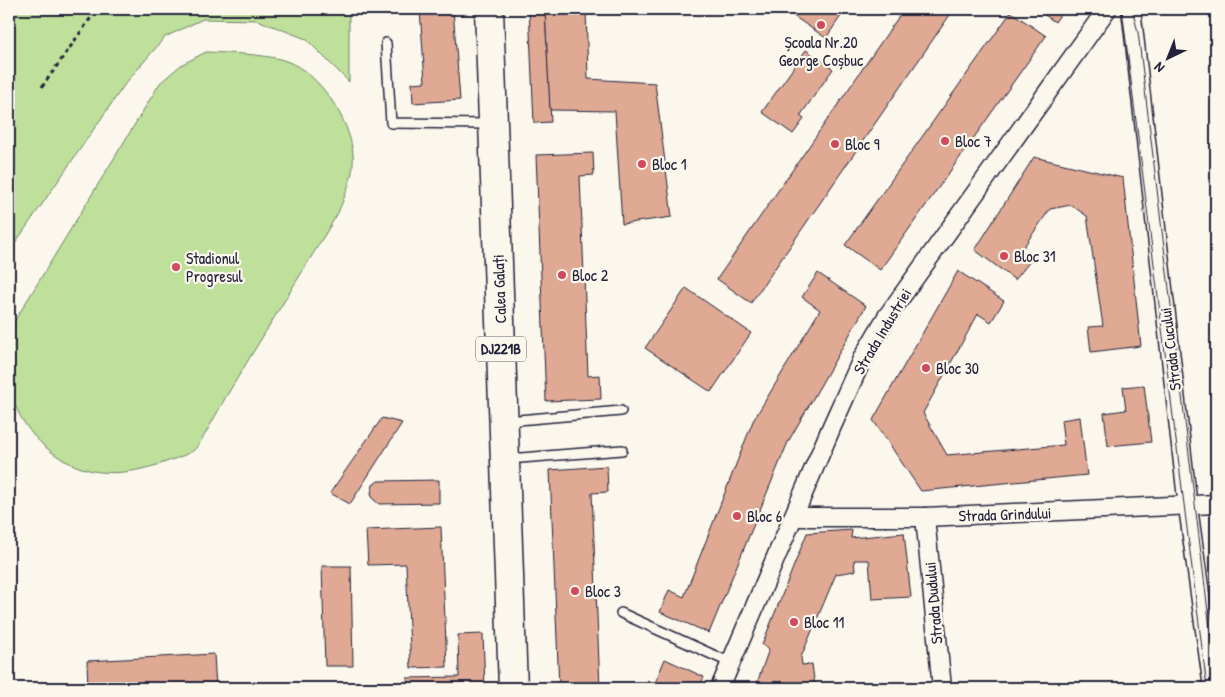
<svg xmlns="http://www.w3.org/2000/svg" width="1225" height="697" font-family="'Patrick Hand',sans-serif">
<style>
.green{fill:#bee09a;stroke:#70816a}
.building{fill:#dfa994;stroke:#22223b}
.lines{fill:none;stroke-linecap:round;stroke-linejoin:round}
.service-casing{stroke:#22223b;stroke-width:12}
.minor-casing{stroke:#22223b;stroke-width:21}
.primary-casing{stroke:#22223b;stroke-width:31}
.path{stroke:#22223b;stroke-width:3;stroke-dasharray:4 4;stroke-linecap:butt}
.service{stroke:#fbf7ec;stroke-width:9}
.minor{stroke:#fbf7ec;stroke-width:18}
.primary{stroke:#fbf7ec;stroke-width:28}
.tram{stroke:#22223b;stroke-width:1}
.poi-dot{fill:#d1495b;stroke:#fbf7ec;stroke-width:2}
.labels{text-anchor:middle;stroke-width:4.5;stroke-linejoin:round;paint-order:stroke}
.shield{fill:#fbf7ec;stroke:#636270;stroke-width:1}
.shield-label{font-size:15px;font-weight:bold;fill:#22223b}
.poi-label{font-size:16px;fill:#22223b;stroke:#fbf7ec;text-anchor:start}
.street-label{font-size:16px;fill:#22223b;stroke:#fbf7ec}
</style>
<rect width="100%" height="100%" fill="#fbf7ec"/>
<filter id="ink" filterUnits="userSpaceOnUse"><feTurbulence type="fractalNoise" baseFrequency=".02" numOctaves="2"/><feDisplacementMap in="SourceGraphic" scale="10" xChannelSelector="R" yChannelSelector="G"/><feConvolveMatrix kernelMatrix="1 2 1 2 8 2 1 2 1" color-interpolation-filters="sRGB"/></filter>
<g filter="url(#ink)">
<!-- green -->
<g class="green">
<polygon points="9,9 349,9 349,82 306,39 257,20 203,19 165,37 125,84 9,252"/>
<path d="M 206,52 C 226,53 268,54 286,61 C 319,72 350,120 353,154 C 355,174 345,195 338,213 C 301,274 264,334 227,395 C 221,405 201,444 194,450 C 187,455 174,459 166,462 C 120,478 80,479 42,444 C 5,409 3,368 14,322 L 160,83 L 181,65 Z"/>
</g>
<!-- building -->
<g class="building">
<polygon points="420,9 453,9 460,100 413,103 412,83 425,82"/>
<polygon points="529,9 545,9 551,122 534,123"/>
<polygon points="545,9 586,9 588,79 655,83 672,217 622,224 615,111 550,110"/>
<polygon points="783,9 837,9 843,13 826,38"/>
<polygon points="904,9 954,9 751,303 717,279"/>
<polygon points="1036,9 1064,9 1055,22"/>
<polygon points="1011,12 1046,36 880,270 845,245"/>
<polygon points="806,50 833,69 800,116 804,119 793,134 762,112"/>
<polygon points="593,153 594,175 580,176 588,376 600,375 601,399 546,401 536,155"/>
<polygon points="1034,157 1123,178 1141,346 1091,352 1088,327 1103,326 1087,216 1071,205 1050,209 1020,252 1031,260 1015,280 975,250"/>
<polygon points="958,271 1004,301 991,322 978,314 923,413 947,455 1064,445 1061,420 1080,417 1087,475 921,491 873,420"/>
<polygon points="818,273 866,306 788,442 709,633 660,612 669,590 684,597 753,421 820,310 802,297"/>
<polygon points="686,288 751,333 711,392 645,348"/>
<polygon points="1144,385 1151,442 1108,446 1104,413 1126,410 1123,387"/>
<polygon points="382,418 402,423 350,504 330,493"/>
<polygon points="607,466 608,492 592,493 600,688 559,688 550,470"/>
<polygon points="439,480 439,503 379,504 373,499 371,493 373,485 378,481"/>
<polygon points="441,527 447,667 411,668 406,564 368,565 366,530"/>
<polygon points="852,530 851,538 904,533 911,597 872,599 869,560 854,560 855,571 836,574 801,657 802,665 812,664 815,688 761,688 756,686 769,649 762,645 807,533"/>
<polygon points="322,566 351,566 353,666 325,666"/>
<polygon points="483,634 485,688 408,688 407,678 459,677 458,635"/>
<polygon points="214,654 216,688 88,688 87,661"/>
<polygon points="665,659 704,677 699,688 653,688"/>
</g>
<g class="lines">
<!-- service casing -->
<g class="service-casing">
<g id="service">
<polyline points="386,43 391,123 489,124"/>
<polyline points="507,421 621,411"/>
<polyline points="508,459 622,450"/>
<polyline points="621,613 731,663"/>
</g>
</g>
<!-- minor casing -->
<g class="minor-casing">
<g id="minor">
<polyline points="1131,9 1188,507 1213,688"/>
<polyline points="794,517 925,517 1216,504"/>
<polyline points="925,517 942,688"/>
<polyline points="720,688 832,426 863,357 886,318 1107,9"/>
</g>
</g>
<!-- primary casing -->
<g class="primary-casing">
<polyline id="primary" points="489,9 513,688"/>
</g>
<!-- path -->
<polyline class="path" points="42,87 97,9"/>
<!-- service -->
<use href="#service" class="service"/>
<!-- minor -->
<use href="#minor" class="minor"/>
<!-- primary -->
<use href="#primary" class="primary"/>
<!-- tram -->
<g class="tram">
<polyline points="1122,9 1207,688"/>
<polyline points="1132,9 1138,32 1216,678"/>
</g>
</g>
</g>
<!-- markers -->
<g class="poi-dot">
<circle cx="821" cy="25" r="5"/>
<circle cx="945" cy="141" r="5"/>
<circle cx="835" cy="144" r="5"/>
<circle cx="642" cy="164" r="5"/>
<circle cx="1004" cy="256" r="5"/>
<circle cx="176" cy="267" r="5"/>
<circle cx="562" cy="275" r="5"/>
<circle cx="926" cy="368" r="5"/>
<circle cx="737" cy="516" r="5"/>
<circle cx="575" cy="591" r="5"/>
<circle cx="794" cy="622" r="5"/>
</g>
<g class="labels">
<!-- shield labels -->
<rect class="shield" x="476" y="336.5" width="50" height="25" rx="4"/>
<g class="shield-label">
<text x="501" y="354">DJ221B</text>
</g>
<!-- poi labels -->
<g class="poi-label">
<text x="821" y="48" text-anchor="middle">Școala Nr.20<tspan x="821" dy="18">George Coșbuc</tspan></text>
<text x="955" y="147">Bloc 7</text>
<text x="845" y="150">Bloc 9</text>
<text x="652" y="170">Bloc 1</text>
<text x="1014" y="262">Bloc 31</text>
<text x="186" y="264">Stadionul<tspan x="186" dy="18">Progresul</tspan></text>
<text x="572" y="281">Bloc 2</text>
<text x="936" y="374">Bloc 30</text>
<text x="747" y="522">Bloc 6</text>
<text x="585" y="597">Bloc 3</text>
<text x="804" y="628">Bloc 11</text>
</g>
<!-- street labels -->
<g class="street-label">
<text transform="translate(499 289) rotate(-92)" y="6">Calea Galați</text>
<text transform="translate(882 331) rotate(-59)" y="6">Strada Industriei</text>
<text transform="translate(1170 349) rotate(-97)" y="6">Strada Cucului</text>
<text transform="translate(1005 514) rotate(-2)" y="6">Strada Grindului</text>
<text transform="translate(933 603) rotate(-95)" y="6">Strada Dudului</text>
</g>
</g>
<!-- margin -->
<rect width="1225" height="697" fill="none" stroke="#fbf7ec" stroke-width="30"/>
<rect x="15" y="15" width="1195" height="667" fill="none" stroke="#22223b" stroke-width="2" filter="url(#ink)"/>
<!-- north arrow -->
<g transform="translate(1168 58) rotate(223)" stroke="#fbf7ec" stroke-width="4" paint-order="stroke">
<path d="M0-4L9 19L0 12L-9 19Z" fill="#22223b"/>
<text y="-8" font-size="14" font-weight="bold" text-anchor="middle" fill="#22223b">N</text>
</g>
</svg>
